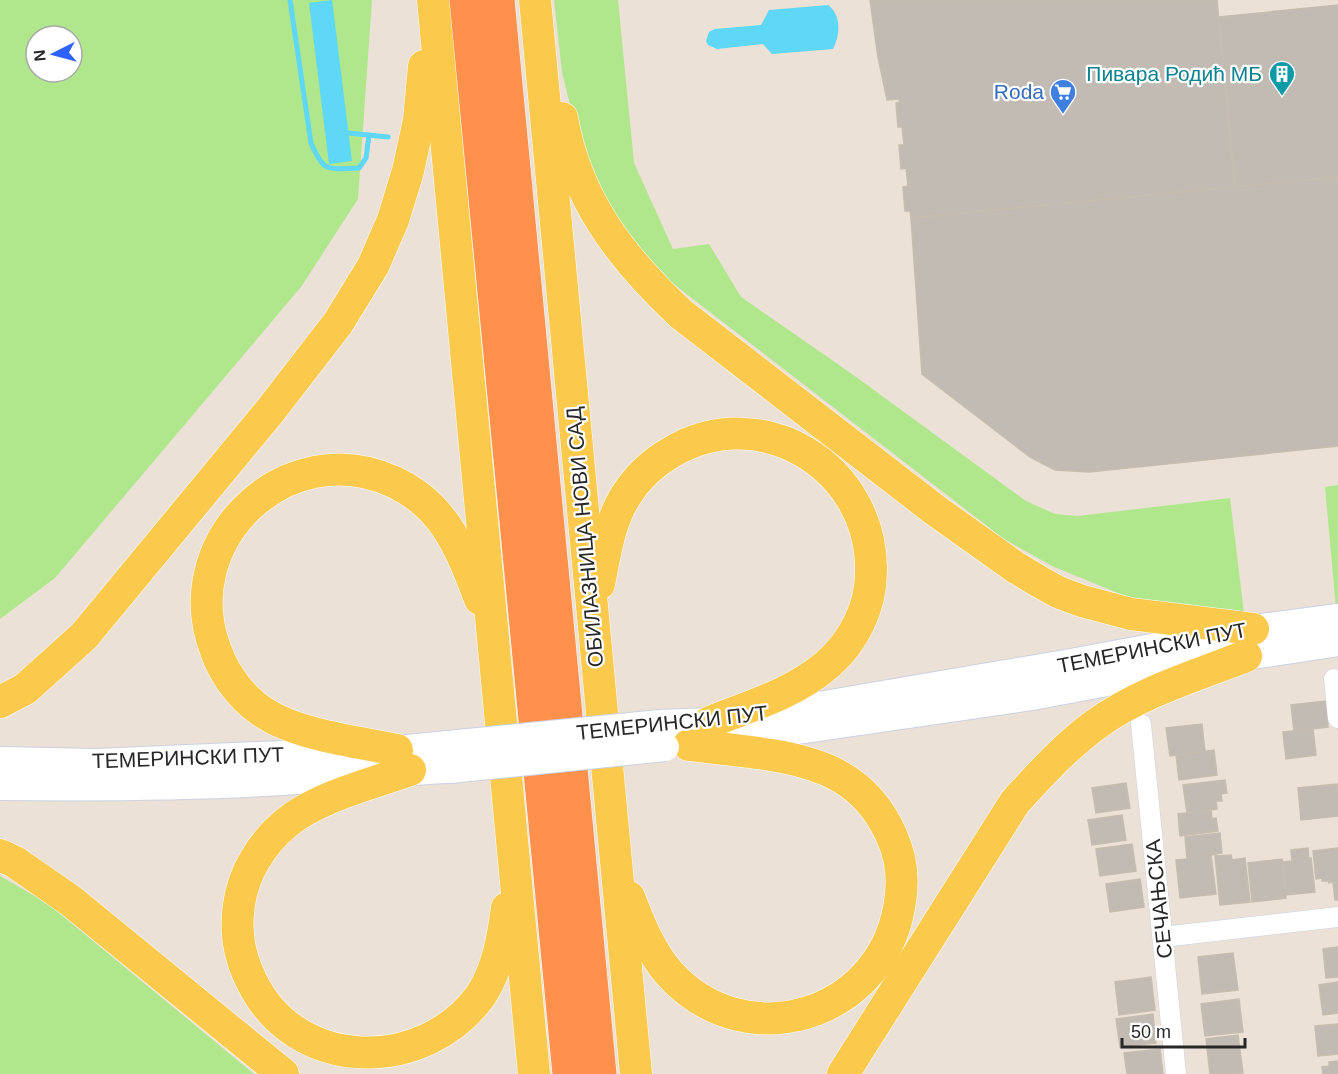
<svg xmlns="http://www.w3.org/2000/svg" width="1338" height="1074" font-family="Helvetica,sans-serif">
<style>
.green{fill:#b0e78d;fill-rule:evenodd}
.water{fill:#5fd7f7}
.lines{fill:none;stroke-linecap:round;stroke-linejoin:round}
.stream{stroke:#5fd7f7;stroke-width:5}
.building{fill:#c2bbb3;stroke:#c6bdb0;stroke-width:1.5}
.minor-casing{stroke:#ccd1e2;stroke-width:21}
.secondary-casing{stroke:#ccd1e2;stroke-width:30}
.primary-casing{stroke:#fff;stroke-width:33}
.motorway-casing{stroke:#fff;stroke-width:34}
.minor{stroke:#fff;stroke-width:20}
.secondary{stroke:#fff;stroke-width:28}
.primary{stroke:#fbc94b;stroke-width:32}
.motorway{stroke:#ff914d;stroke-width:33}
.secondary-bridge-casing{stroke:#ccd1e2;stroke-width:30;stroke-linecap:butt}
.secondary-bridge{stroke:#fff;stroke-width:28}
.labels{text-anchor:middle;stroke-width:4.5;stroke-linejoin:round;paint-order:stroke}
.culture-label{font-size:21px;fill:#0d838f;stroke:#fff;text-anchor:end}
.shop-label{font-size:21px;fill:#366cbe;stroke:#fff;text-anchor:end}
.street-label{font-size:21px;fill:#272727;stroke:#fff}
</style>
<rect width="100%" height="100%" fill="#ebe1d6"/>
<!-- green -->
<g class="green">
<path d="M 0,0 L 372,0 L 358,199 L 301,287 L 55,578 L 0,619 ZM 36,36 L 72,36 L 72,72 L 36,72 Z"/>
<polygon points="554,0 618,0 634,163 673,249 709,244 741,297 852,374 1026,501 1055,514 1078,516 1230,498 1244,613 1152,607 1052,566 1004,539 667,279 622,233 586,171 562,72"/>
<polygon points="1338,485 1338,606 1336,608 1325,487"/>
<polygon points="0,876 47,903 254,1074 0,1074"/>
</g>
<!-- water -->
<g class="water">
<polygon points="332,0 352,161 329,164 309,3"/>
<path d="M 828,5 C 842,16 840,35 833,49 L 772,54 L 763,44 L 717,49 L 708,45 L 706,41 L 709,32 L 715,29 L 761,25 L 769,10 Z"/>
</g>
<g class="lines">
<!-- stream -->
<g class="stream">
<path d="M 290,0 L 311,143 C 324,173 327,169 359,168 L 366,158 L 369,135"/>
<polyline points="348,133 388,137"/>
</g>
</g>
<!-- building -->
<g class="building">
<polygon points="870,0 1217,0 1235,187 911,218 910,211 905,211 903,187 908,186 906,168 901,169 899,145 904,145 902,127 898,127 896,103 900,102 899,99 887,100 878,57"/>
<polygon points="1338,5 1338,177 1235,187 1219,17"/>
<polygon points="1338,177 1338,446 1089,472 1055,470 1030,457 922,374 911,218"/>
<polygon points="1326,701 1328,727 1294,731 1291,705"/>
<polygon points="1202,724 1205,752 1170,756 1166,728"/>
<polygon points="1313,729 1316,755 1286,759 1283,732"/>
<polygon points="1214,750 1217,775 1179,780 1176,755"/>
<polygon points="1225,780 1227,793 1221,794 1222,801 1216,801 1217,809 1187,813 1183,785"/>
<polygon points="1126,783 1130,808 1096,813 1092,788"/>
<polygon points="1337,784 1338,816 1301,820 1298,788"/>
<polygon points="1211,810 1212,819 1216,818 1218,831 1180,836 1178,814"/>
<polygon points="1122,815 1126,840 1092,845 1088,820"/>
<polygon points="1220,833 1222,853 1211,855 1216,894 1180,898 1176,860 1187,859 1185,837"/>
<polygon points="1132,844 1136,871 1100,876 1096,849"/>
<polygon points="1308,848 1309,859 1311,858 1315,892 1286,895 1283,862 1292,861 1291,850"/>
<polygon points="1338,848 1338,900 1335,900 1333,882 1329,883 1328,881 1322,881 1322,878 1316,879 1313,851"/>
<polygon points="1231,855 1232,860 1245,858 1250,902 1220,905 1215,856"/>
<polygon points="1282,859 1286,898 1252,902 1248,863"/>
<polygon points="1140,879 1144,907 1110,912 1106,884"/>
<polygon points="1338,947 1338,977 1326,978 1323,949"/>
<polygon points="1233,953 1238,990 1202,994 1198,957"/>
<polygon points="1151,977 1155,1010 1119,1015 1115,982"/>
<polygon points="1338,982 1338,1013 1323,1015 1319,985"/>
<polygon points="1239,999 1243,1032 1205,1036 1201,1004"/>
<polygon points="1153,1014 1156,1043 1120,1047 1116,1019"/>
<polygon points="1338,1024 1338,1054 1318,1056 1315,1026"/>
<polygon points="1238,1035 1243,1073 1210,1074 1206,1039"/>
<polygon points="1160,1049 1163,1074 1127,1074 1124,1053"/>
<polygon points="1338,1061 1338,1074 1323,1074 1322,1067 1329,1066 1329,1062"/>
</g>
<g class="lines">
<!-- minor casing -->
<g class="minor-casing">
<g id="minor">
<polyline points="1334,679 1338,718"/>
<polyline points="1141,724 1176,1074"/>
<polyline points="1163,937 1338,917"/>
</g>
</g>
<!-- secondary casing -->
<g class="secondary-casing">
<g id="secondary">
<polyline points="660,724 710,722 807,708 1071,663 1253,629 1338,618"/>
<polyline points="715,742 1032,696 1246,656 1338,642"/>
<polyline points="0,761 97,763 397,750 448,745"/>
<path d="M 0,786 C 94,787 188,787 282,781 C 338,778 394,771 450,769"/>
</g>
</g>
<!-- primary casing -->
<g class="primary-casing">
<g id="primary">
<polyline points="433,0 534,1074"/>
<polyline points="535,0 636,1074"/>
<path d="M 562,118 C 576,200 622,259 681,314 L 935,510 L 1015,567 L 1040,582 L 1058,592 L 1082,601 L 1131,614 L 1253,629"/>
<path d="M 599,584 C 605,554 609,523 625,497 C 636,479 651,464 670,453 C 761,398 873,467 871,572 C 871,607 854,641 828,664 C 795,693 750,706 710,722"/>
<polyline points="0,702 25,689 84,636 270,411 338,323 373,266 393,220 408,171 419,120 424,66"/>
<path d="M 397,750 C 358,742 299,735 266,714 C 243,700 225,676 216,651 C 173,541 287,432 394,482 C 411,490 428,503 440,518 C 458,540 470,573 480,599"/>
<path d="M 410,770 C 371,784 317,797 285,824 C 261,844 243,874 239,905 C 235,931 239,956 251,980 C 295,1074 425,1074 481,995 C 498,969 503,937 507,908"/>
<polyline points="0,855 15,862 71,901 283,1074"/>
<path d="M 629,897 C 639,923 650,951 669,973 C 744,1057 879,1018 899,908 C 904,883 902,859 892,837 C 881,811 864,790 839,776 C 798,753 736,751 689,745"/>
<path d="M 843,1074 L 1015,802 C 1040,775 1065,747 1095,725 C 1140,692 1195,676 1246,656"/>
</g>
</g>
<!-- motorway casing -->
<g class="motorway-casing">
<g id="motorway">
<polyline points="466,0 569,1074"/>
<polyline points="498,0 600,1074"/>
</g>
</g>
<!-- minor -->
<use href="#minor" class="minor"/>
<!-- secondary -->
<use href="#secondary" class="secondary"/>
<!-- primary -->
<use href="#primary" class="primary"/>
<!-- motorway -->
<use href="#motorway" class="motorway"/>
<!-- secondary-bridge casing -->
<g class="secondary-bridge-casing">
<g id="secondary-bridge">
<polyline points="448,745 660,724"/>
<polyline points="450,769 665,747"/>
</g>
</g>
<!-- secondary-bridge -->
<use href="#secondary-bridge" class="secondary-bridge"/>
</g>
<!-- icons -->
<defs>
<g id="building-pin" transform="scale(1.35)"><path d="M0 17L-7.5 6A9.5 9.5 0 1 1 7.5 6Z" fill="#0f9aa8" stroke="#fff"/><path d="M-4-6H4V6H1V3H-1V6H-4ZM-2.5-4.3h1.7v1.8h-1.7ZM.8-4.3h1.7v1.8H.8ZM-2.5-1h1.7V.8h-1.7ZM.8-1h1.7V.8H.8Z" fill="#fff"/></g>
<g id="supermarket-pin" transform="scale(1.35)"><path d="M0 17L-7.5 6A9.5 9.5 0 1 1 7.5 6Z" fill="#3f7fe0" stroke="#fff"/><path d="M-6-5.5h2.5l.6 2H6L4.5 2H-2.5L-4.4-4H-6ZM-1.5 3.2a1.3 1.3 0 1 0 .1 0ZM3 3.2a1.3 1.3 0 1 0 .1 0Z" fill="#fff"/></g>
</defs>
<g fill-rule="evenodd">
<use href="#building-pin" x="1282" y="74"/>
<use href="#supermarket-pin" x="1063" y="92"/>
</g>
<g class="labels">
<!-- culture labels -->
<g class="culture-label">
<text x="1262" y="81">Пивара Родић МБ</text>
</g>
<!-- shop labels -->
<g class="shop-label">
<text x="1044" y="99">Roda</text>
</g>
<!-- street labels -->
<g class="street-label">
<text transform="translate(585 537) rotate(-95)" y="7">ОБИЛАЗНИЦА НОВИ САД</text>
<text transform="translate(1152 648) rotate(-11)" y="7">ТЕМЕРИНСКИ ПУТ</text>
<text transform="translate(672 723) rotate(-6)" y="7">ТЕМЕРИНСКИ ПУТ</text>
<text transform="translate(188 758) rotate(-2)" y="7">ТЕМЕРИНСКИ ПУТ</text>
<text transform="translate(1159 899) rotate(-96)" y="7">СЕЧАЊСКА</text>
</g>
</g>
<!-- north arrow -->
<g transform="translate(54 54) rotate(264)"><circle r="28" fill="#ffffff" stroke="#a9a9a9" stroke-width="1.5"/>
<path d="M0-4.5L10 22L0 15L-10 22Z" fill="#2f61ff"/>
<text y="-9" font-size="16" font-weight="bold" text-anchor="middle" fill="#272727">N</text>
</g>
<!-- scale -->
<path d="M1122 1038v9h123v-9" fill="none" stroke="#272727" stroke-width="3"/>
<text x="1131" y="1038" font-size="18" fill="#272727" stroke="#ffffff" stroke-width="4.5" paint-order="stroke">50 m</text>
</svg>
